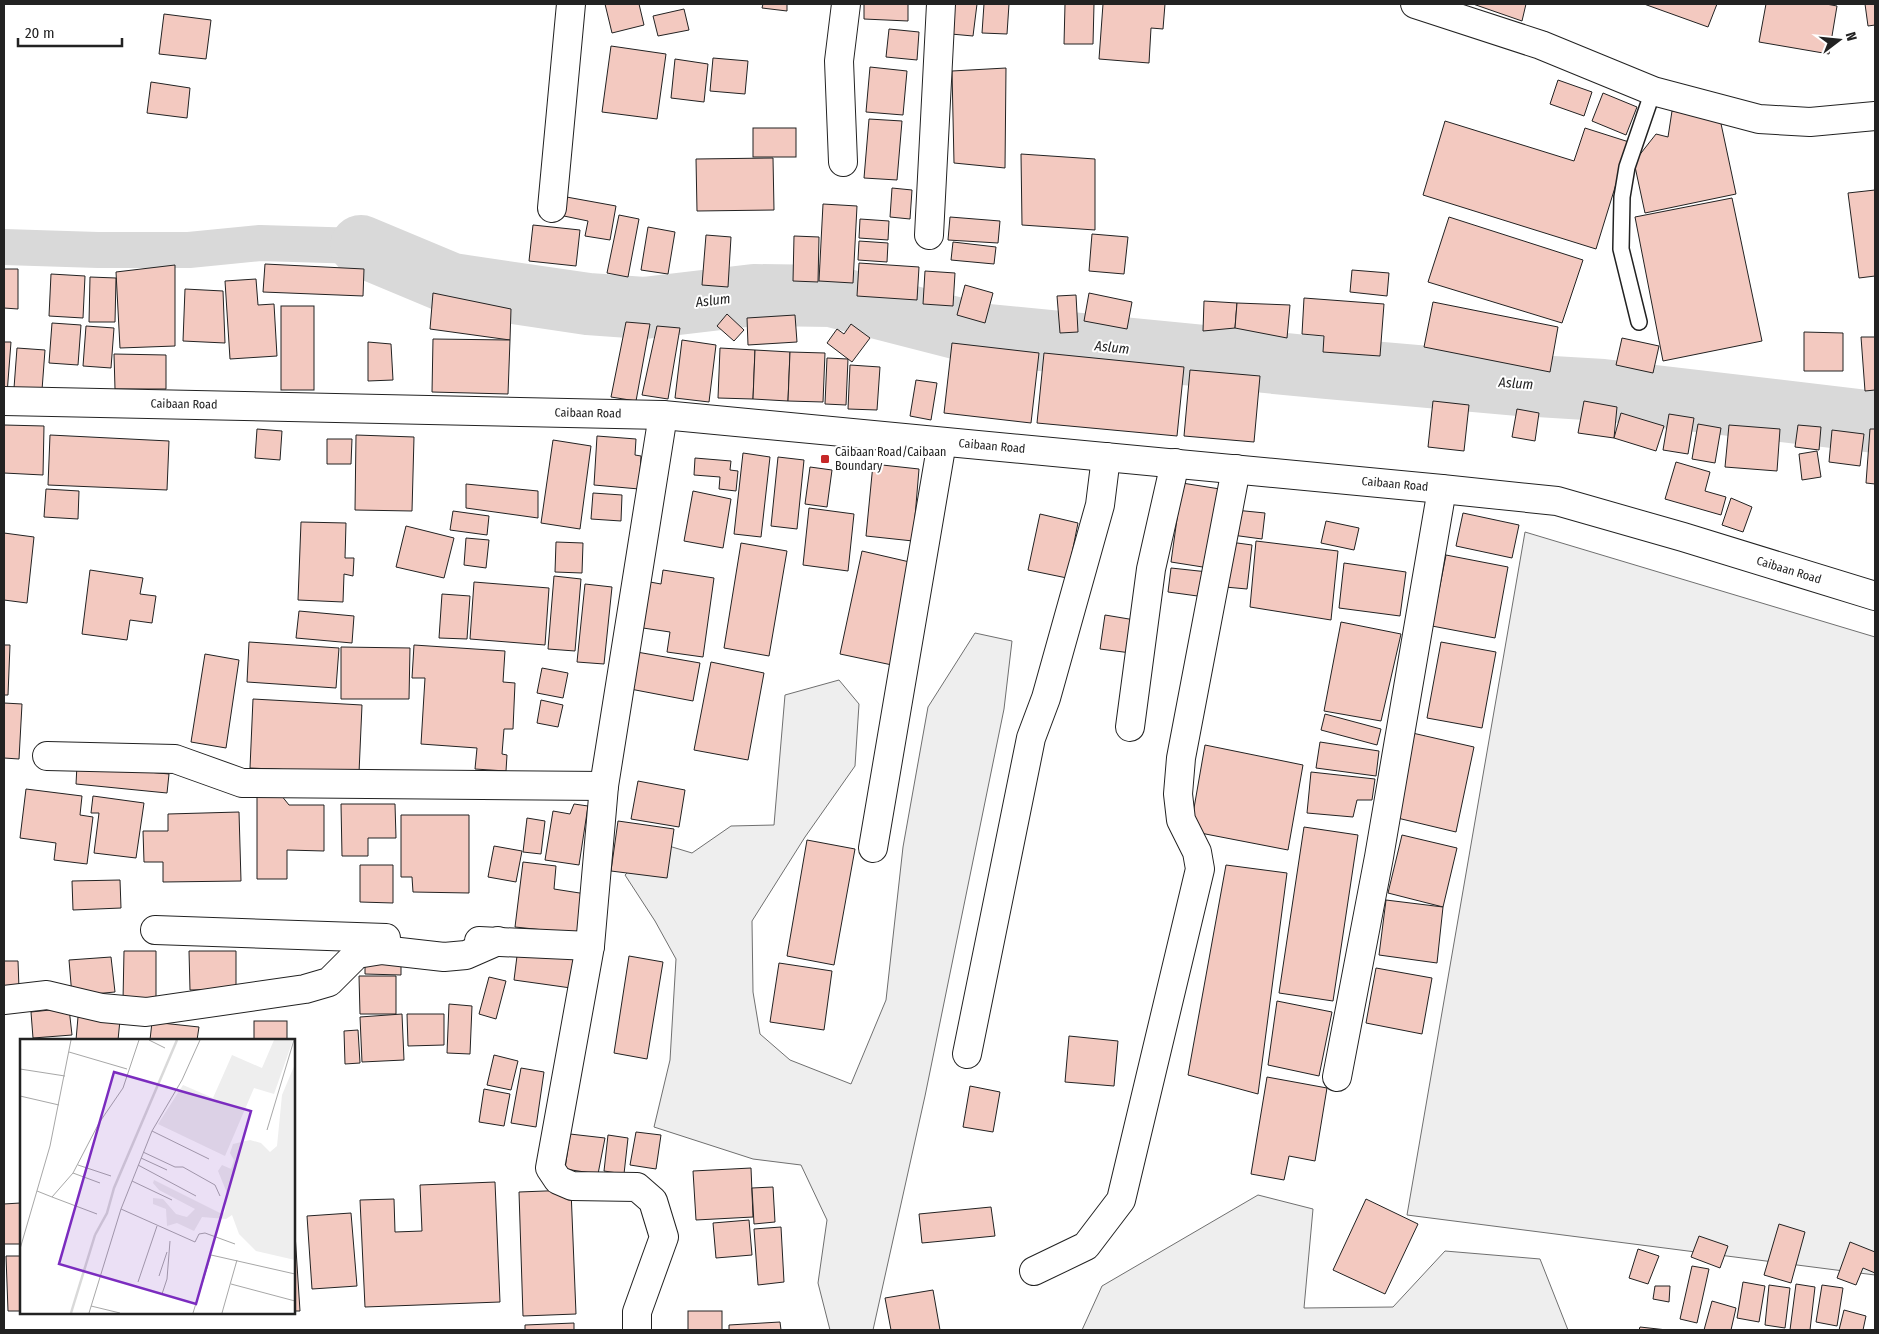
<svg xmlns="http://www.w3.org/2000/svg" width="1879" height="1334" font-family="'Fira Sans Condensed',sans-serif">
<style>
.green{fill:#eee;stroke:#6f6f6f}
.lines{fill:none;stroke-linecap:round;stroke-linejoin:round}
.canal{stroke:#d9d9d9;stroke-width:36}
.river{stroke:#d9d9d9;stroke-width:62}
.building{fill:#f3c9c0;stroke:#222}
.lane-casing{stroke:#222;stroke-width:18}
.street-casing{stroke:#222;stroke-width:30}
.secondary-casing{stroke:#222;stroke-width:30}
.lane{stroke:#fff;stroke-width:15}
.street{stroke:#fff;stroke-width:28}
.secondary{stroke:#fff;stroke-width:28}
.poi-dot{fill:#c62828;stroke:#fff;stroke-width:2}
.labels{text-anchor:middle;stroke-width:4;stroke-linejoin:round;paint-order:stroke}
.street-label{font-size:12px;fill:#222;stroke:#fff}
.poi-label{font-size:12px;fill:#222;stroke:#fff;text-anchor:start}
.water-label{font-size:14px;font-style:italic;fill:#222;stroke:#fff}
.inset-river{fill:none;stroke:#d9d9d9;stroke-width:2.5}
.inset-road{fill:none;stroke:#a7a7a7;stroke-width:1}
.view{fill:#7b2cbf;fill-opacity:0.15;stroke:#7b2cbf;stroke-width:2.5}
.inset-edge{fill:none;stroke:#222;stroke-width:2.5}
</style>
<rect width="100%" height="100%" fill="#fff"/>
<!-- green -->
<g class="green">
<polygon points="1525,532 1875,637 1875,1275 1407,1215"/>
<polygon points="975,633 1012,641 1004,709 925,1096 873,1330 830,1330 818,1283 827,1220 801,1165 753,1159 654,1127 670,1060 676,959 655,921 625,875 659,843 692,853 731,826 774,825 785,695 839,680 859,704 855,766 805,837 752,921 753,992 760,1034 790,1060 851,1084 886,1000 903,847 928,707"/>
<polygon points="1258,1195 1313,1209 1304,1308 1393,1307 1445,1251 1540,1259 1568,1330 1040,1330 1082,1330 1102,1286"/>
</g>
<g class="lines">
<!-- canal -->
<polyline class="canal" points="4,247 98,250 189,250 260,243 361,246"/>
<!-- river -->
<polyline class="river" points="361,246 452,284 588,304 644,308 754,295 831,296 979,334 1326,368 1520,385 1603,390 1875,422"/>
</g>
<!-- building -->
<g class="building">
<polygon points="605,4 639,4 644,25 612,33"/>
<polygon points="763,4 787,4 787,11 762,8"/>
<polygon points="864,4 908,4 908,21 864,19"/>
<polygon points="954,4 977,4 973,36 951,34"/>
<polygon points="984,4 1009,4 1007,34 982,33"/>
<polygon points="1065,4 1094,4 1093,44 1064,44"/>
<polygon points="1103,4 1165,4 1163,29 1151,28 1149,63 1099,59"/>
<polygon points="1473,4 1526,4 1522,21"/>
<polygon points="1644,4 1717,4 1708,27"/>
<polygon points="1766,4 1826,4 1837,6 1829,54 1759,42"/>
<polygon points="1865,4 1875,4 1875,25 1868,26"/>
<polygon points="684,9 689,30 658,36 653,16"/>
<polygon points="164,14 211,20 206,59 159,54"/>
<polygon points="889,29 919,32 917,60 886,57"/>
<polygon points="611,46 666,54 657,119 602,112"/>
<polygon points="713,58 748,61 745,94 710,91"/>
<polygon points="675,59 708,64 704,102 671,98"/>
<polygon points="870,67 907,71 903,115 866,112"/>
<polygon points="1006,68 1005,168 954,163 952,71"/>
<polygon points="1558,80 1592,92 1584,116 1550,104"/>
<polygon points="151,82 190,88 187,118 147,113"/>
<polygon points="1603,93 1637,107 1626,135 1592,121"/>
<polygon points="1672,111 1720,119 1736,194 1645,213 1634,162 1656,134 1668,137"/>
<polygon points="869,119 902,121 897,180 864,178"/>
<polygon points="1445,121 1574,161 1585,128 1629,142 1596,249 1423,195"/>
<rect x="753" y="128" width="43" height="29"/>
<polygon points="1021,154 1095,159 1095,230 1022,225"/>
<polygon points="773,158 774,210 697,211 696,159"/>
<polygon points="892,188 912,190 910,219 890,217"/>
<polygon points="1875,190 1875,276 1859,278 1848,193"/>
<polygon points="561,196 616,206 610,240 585,236 588,221 559,215"/>
<polygon points="1732,198 1762,341 1663,361 1635,217"/>
<polygon points="823,204 857,206 853,283 819,281"/>
<polygon points="619,215 639,219 628,277 607,273"/>
<polygon points="950,217 1000,221 998,243 948,240"/>
<polygon points="1449,217 1583,260 1562,323 1428,282"/>
<polygon points="860,219 889,221 888,240 859,238"/>
<polygon points="533,225 580,230 576,266 529,261"/>
<polygon points="648,227 675,232 668,274 641,270"/>
<polygon points="1092,234 1128,237 1124,274 1089,271"/>
<polygon points="706,235 731,237 728,287 702,285"/>
<polygon points="794,236 819,237 818,282 793,281"/>
<polygon points="859,241 888,243 887,262 858,260"/>
<polygon points="953,242 996,247 994,264 951,260"/>
<polygon points="859,263 919,267 917,300 857,296"/>
<polygon points="265,264 364,269 363,296 263,292"/>
<polygon points="175,265 175,346 120,348 116,272"/>
<polygon points="4,269 18,269 18,309 4,308"/>
<polygon points="1352,270 1389,273 1387,296 1350,292"/>
<polygon points="925,271 955,273 953,306 923,304"/>
<polygon points="51,274 85,276 83,318 49,316"/>
<polygon points="90,277 116,278 115,322 89,322"/>
<polygon points="256,279 258,305 274,304 277,356 230,359 225,281"/>
<polygon points="965,285 993,293 985,323 957,315"/>
<polygon points="185,289 223,291 225,343 183,341"/>
<polygon points="433,293 511,309 510,340 430,329"/>
<polygon points="1089,293 1132,302 1127,329 1084,321"/>
<polygon points="1076,295 1078,332 1060,333 1057,296"/>
<polygon points="1304,298 1384,304 1380,356 1323,352 1324,336 1302,334"/>
<polygon points="1204,301 1237,303 1235,328 1203,331"/>
<polygon points="1433,302 1558,327 1550,372 1424,347"/>
<polygon points="1237,303 1290,305 1287,338 1235,328"/>
<rect x="281" y="306" width="33" height="84"/>
<polygon points="727,314 744,330 734,341 717,326"/>
<polygon points="795,315 797,342 748,345 747,318"/>
<polygon points="626,322 650,324 636,401 611,397"/>
<polygon points="52,323 81,325 78,365 49,363"/>
<polygon points="851,324 870,338 852,362 827,343 837,329 844,334"/>
<polygon points="86,326 114,328 111,368 83,366"/>
<polygon points="657,326 680,328 668,399 642,395"/>
<polygon points="1804,332 1843,333 1843,371 1804,371"/>
<polygon points="1861,337 1875,337 1875,390 1865,391"/>
<polygon points="1622,338 1659,346 1653,373 1616,365"/>
<polygon points="433,339 510,340 508,394 432,392"/>
<polygon points="682,340 716,345 709,402 675,398"/>
<polygon points="4,342 11,342 7,394 4,394"/>
<polygon points="368,342 391,344 393,380 368,381"/>
<polygon points="952,343 1039,353 1031,423 944,413"/>
<polygon points="17,348 45,350 42,390 14,388"/>
<polygon points="720,348 755,350 753,399 718,398"/>
<polygon points="755,350 790,352 788,401 753,399"/>
<polygon points="790,352 825,353 823,402 788,401"/>
<polygon points="1044,353 1184,367 1177,436 1037,423"/>
<polygon points="114,354 166,355 166,389 115,389"/>
<polygon points="827,358 848,359 846,405 825,404"/>
<polygon points="850,365 880,367 877,410 848,409"/>
<polygon points="1190,370 1260,376 1254,442 1184,436"/>
<polygon points="916,380 937,383 931,420 910,416"/>
<polygon points="1433,401 1469,405 1464,451 1428,447"/>
<polygon points="1584,401 1617,407 1614,438 1578,433"/>
<polygon points="1517,409 1539,413 1535,441 1512,437"/>
<polygon points="1621,413 1664,426 1656,451 1614,438"/>
<polygon points="1669,414 1694,418 1688,454 1663,450"/>
<polygon points="1698,424 1721,428 1715,463 1692,459"/>
<polygon points="4,425 44,426 43,475 4,473"/>
<polygon points="1729,425 1780,429 1777,471 1725,467"/>
<polygon points="1798,425 1821,427 1819,450 1795,447"/>
<polygon points="257,429 282,431 280,460 255,458"/>
<polygon points="1870,429 1875,429 1875,484 1866,483"/>
<polygon points="1832,430 1864,434 1860,466 1829,462"/>
<polygon points="50,435 169,441 167,490 48,485"/>
<polygon points="356,435 414,437 412,511 355,510"/>
<polygon points="597,436 636,439 635,455 641,456 639,489 594,485"/>
<polygon points="327,439 352,439 351,464 327,464"/>
<polygon points="553,440 591,446 580,529 541,523"/>
<polygon points="1817,451 1821,477 1802,480 1799,454"/>
<polygon points="743,453 770,457 761,537 734,534"/>
<polygon points="778,457 804,460 797,529 771,526"/>
<polygon points="695,458 731,461 730,470 738,471 736,491 719,489 720,477 694,475"/>
<polygon points="1676,462 1710,472 1705,491 1726,497 1721,515 1665,499"/>
<polygon points="873,464 919,469 913,541 866,536"/>
<polygon points="810,467 832,470 827,507 805,504"/>
<polygon points="1182,483 1220,489 1209,568 1171,562"/>
<polygon points="466,484 538,491 538,518 466,508"/>
<polygon points="46,489 79,491 78,519 44,517"/>
<polygon points="693,491 731,499 723,548 684,541"/>
<polygon points="593,493 622,495 621,521 591,519"/>
<polygon points="1731,498 1752,507 1743,532 1722,525"/>
<polygon points="809,508 854,514 848,571 803,565"/>
<polygon points="1235,510 1265,513 1262,539 1232,535"/>
<polygon points="453,511 489,516 487,535 450,530"/>
<polygon points="1463,513 1519,525 1512,558 1456,546"/>
<polygon points="1040,514 1078,523 1067,578 1028,570"/>
<polygon points="1326,521 1359,528 1354,550 1321,543"/>
<polygon points="301,522 346,523 345,558 354,558 353,576 344,574 343,602 298,600"/>
<polygon points="406,526 454,538 444,578 396,567"/>
<polygon points="4,533 34,537 27,603 4,600"/>
<polygon points="466,538 489,540 486,568 464,565"/>
<polygon points="1256,541 1338,551 1331,620 1250,607"/>
<polygon points="556,542 583,543 582,573 555,572"/>
<polygon points="1230,542 1252,545 1247,589 1225,587"/>
<polygon points="741,543 787,551 769,656 724,648"/>
<polygon points="862,551 914,563 892,665 840,654"/>
<polygon points="1446,555 1508,567 1495,638 1432,626"/>
<polygon points="1344,563 1406,572 1400,616 1339,608"/>
<polygon points="1171,568 1208,572 1205,597 1168,592"/>
<polygon points="90,570 143,578 140,594 156,596 152,623 130,620 127,640 82,634"/>
<polygon points="663,570 714,578 703,657 667,652 670,632 643,628 650,582 661,584"/>
<polygon points="554,576 581,579 575,651 548,649"/>
<polygon points="474,582 549,588 545,645 470,639"/>
<polygon points="585,584 612,587 604,664 577,662"/>
<polygon points="442,594 470,596 467,639 439,638"/>
<polygon points="299,611 354,616 352,643 296,638"/>
<polygon points="1105,615 1135,620 1131,653 1100,649"/>
<polygon points="1341,622 1401,634 1381,721 1324,711"/>
<polygon points="249,642 339,648 336,688 247,682"/>
<polygon points="1441,642 1496,652 1482,728 1427,718"/>
<polygon points="4,645 10,645 8,695 4,695"/>
<polygon points="414,645 505,651 503,682 515,683 513,729 504,729 502,754 507,755 506,771 475,769 477,748 421,744 425,678 412,678"/>
<polygon points="341,647 410,648 409,699 341,699"/>
<polygon points="631,651 700,663 693,701 625,688"/>
<polygon points="205,654 239,660 226,748 191,742"/>
<polygon points="711,662 764,673 748,760 694,750"/>
<polygon points="542,668 568,673 563,698 537,693"/>
<polygon points="253,699 362,705 359,773 250,768"/>
<polygon points="541,700 563,705 558,727 537,723"/>
<polygon points="4,703 22,704 19,759 4,758"/>
<polygon points="1325,714 1381,729 1377,745 1321,730"/>
<polygon points="1408,732 1474,747 1456,832 1389,816"/>
<polygon points="1320,742 1379,751 1376,776 1316,768"/>
<polygon points="1205,745 1303,765 1288,850 1190,831"/>
<polygon points="77,765 169,774 167,793 76,784"/>
<polygon points="1311,772 1375,779 1372,800 1357,800 1353,817 1307,813"/>
<polygon points="638,781 685,790 679,827 631,819"/>
<polygon points="26,789 82,796 80,815 93,817 87,864 54,860 56,843 20,838"/>
<polygon points="257,795 281,795 289,805 324,805 324,851 287,850 287,879 257,879"/>
<polygon points="93,796 144,803 136,858 94,853 99,813 91,813"/>
<polygon points="341,804 395,804 396,838 368,838 368,856 342,856"/>
<polygon points="574,804 588,806 579,865 545,860 553,811 570,814"/>
<polygon points="239,812 241,881 163,882 163,862 144,862 143,831 168,831 168,814"/>
<polygon points="401,815 469,815 469,893 413,892 412,877 401,877"/>
<polygon points="527,818 545,821 541,854 523,852"/>
<polygon points="618,821 674,829 667,878 611,871"/>
<polygon points="1304,827 1358,835 1333,1001 1279,993"/>
<polygon points="1402,835 1457,848 1443,907 1388,893"/>
<polygon points="807,840 855,849 834,965 787,956"/>
<polygon points="494,846 522,851 516,882 488,877"/>
<polygon points="523,862 556,866 554,889 586,894 582,934 515,927"/>
<polygon points="360,865 393,865 393,903 360,902"/>
<polygon points="1226,865 1287,873 1258,1094 1188,1075"/>
<polygon points="120,880 121,908 73,910 72,881"/>
<polygon points="1386,900 1443,907 1437,963 1379,955"/>
<polygon points="518,948 575,957 571,988 514,980"/>
<polygon points="124,951 156,951 156,1000 123,1000"/>
<polygon points="189,951 236,951 236,989 190,990"/>
<polygon points="629,956 663,962 647,1059 614,1053"/>
<polygon points="111,957 115,992 72,996 69,960"/>
<polygon points="4,961 18,961 19,989 4,990"/>
<polygon points="365,961 401,961 401,975 365,974"/>
<polygon points="779,963 832,971 824,1030 770,1022"/>
<polygon points="1376,968 1432,978 1422,1034 1366,1023"/>
<polygon points="359,976 396,976 396,1014 360,1014"/>
<polygon points="489,977 506,981 496,1019 479,1014"/>
<polygon points="1277,1001 1332,1012 1319,1076 1268,1065"/>
<polygon points="449,1004 472,1006 470,1054 447,1053"/>
<polygon points="69,1008 72,1035 33,1038 31,1012"/>
<polygon points="402,1014 404,1060 362,1062 360,1017"/>
<polygon points="407,1014 444,1014 444,1045 408,1046"/>
<polygon points="78,1017 120,1020 118,1040 76,1040"/>
<rect x="254" y="1021" width="33" height="19"/>
<polygon points="152,1022 199,1027 197,1040 150,1040"/>
<polygon points="358,1030 360,1063 345,1064 344,1031"/>
<polygon points="1069,1036 1118,1041 1114,1086 1065,1082"/>
<polygon points="494,1055 518,1061 511,1090 487,1085"/>
<polygon points="521,1068 544,1072 536,1127 511,1123"/>
<polygon points="1267,1077 1327,1088 1315,1161 1289,1156 1284,1180 1251,1174"/>
<polygon points="970,1086 1000,1092 993,1132 963,1127"/>
<polygon points="484,1089 510,1094 504,1126 479,1122"/>
<polygon points="636,1132 661,1135 656,1169 630,1165"/>
<polygon points="570,1134 605,1138 598,1174 565,1169"/>
<polygon points="608,1135 628,1138 624,1174 604,1171"/>
<polygon points="751,1168 753,1217 696,1220 693,1171"/>
<polygon points="495,1182 500,1302 365,1307 360,1200 394,1199 395,1232 422,1231 420,1185"/>
<polygon points="773,1187 775,1222 754,1224 752,1188"/>
<polygon points="571,1190 576,1314 523,1316 519,1192"/>
<polygon points="1366,1199 1418,1224 1385,1294 1333,1270"/>
<polygon points="20,1203 21,1244 4,1244 4,1204"/>
<polygon points="991,1207 995,1236 922,1243 919,1214"/>
<polygon points="351,1213 357,1286 312,1289 307,1216"/>
<polygon points="294,1218 300,1311 294,1311"/>
<polygon points="749,1220 752,1255 716,1258 713,1223"/>
<polygon points="1779,1224 1805,1232 1791,1283 1764,1275"/>
<polygon points="781,1227 784,1282 758,1285 754,1229"/>
<polygon points="1699,1236 1728,1246 1720,1268 1691,1257"/>
<polygon points="1850,1242 1875,1252 1875,1273 1863,1268 1856,1285 1837,1278"/>
<polygon points="1638,1249 1659,1256 1648,1284 1629,1278"/>
<polygon points="6,1256 21,1256 21,1311 8,1311"/>
<polygon points="1692,1266 1709,1269 1697,1323 1680,1319"/>
<polygon points="1743,1282 1765,1286 1759,1322 1737,1318"/>
<polygon points="1796,1284 1815,1287 1810,1330 1790,1330"/>
<polygon points="1769,1285 1790,1288 1785,1328 1765,1325"/>
<polygon points="1822,1285 1843,1288 1837,1326 1816,1322"/>
<polygon points="1655,1286 1670,1286 1669,1302 1653,1299"/>
<polygon points="933,1290 940,1330 891,1330 885,1298"/>
<polygon points="1712,1301 1736,1308 1731,1330 1704,1330"/>
<polygon points="1844,1310 1866,1316 1863,1330 1839,1330"/>
<rect x="688" y="1311" width="34" height="19"/>
<polygon points="780,1322 781,1330 729,1330 729,1325"/>
<polygon points="574,1323 574,1330 525,1330 525,1325"/>
<polygon points="1640,1327 1667,1330 1639,1330"/>
</g>
<g class="lines">
<!-- lane casing -->
<g class="lane-casing">
<polyline id="lane" points="1639,322 1621,249 1622,197 1627,167 1653,91"/>
</g>
<!-- street casing -->
<g class="street-casing">
<g id="street">
<polyline points="1415,4 1541,45 1653,91 1759,119 1810,122 1875,116"/>
<polyline points="843,162 839,61 846,4"/>
<polyline points="552,208 571,4"/>
<polyline points="929,235 941,4"/>
<polyline points="1130,727 1151,569 1175,463"/>
<polyline points="47,756 175,759 242,783 604,786"/>
<polyline points="873,848 942,442"/>
<polyline points="155,930 386,938"/>
<polyline points="479,941 590,946"/>
<polyline points="4,1000 47,995 102,1008 146,1012 305,989 329,982 357,954 382,950 444,957 466,955 498,941"/>
<polyline points="967,1054 1031,738 1046,698 1100,505 1106,457"/>
<polyline points="1337,1077 1379,857 1442,489"/>
<polyline points="1034,1271 1086,1246 1121,1200 1200,869 1197,852 1181,820 1178,794 1181,758 1236,469"/>
<polyline points="637,1330 637,1312 664,1237 653,1201 637,1187 572,1186 558,1180 550,1168 590,946 604,786 663,415"/>
</g>
</g>
<!-- secondary casing -->
<g class="secondary-casing">
<polyline id="secondary" points="4,401 663,415 1442,489 1557,501 1683,537 1875,596"/>
</g>
<!-- lane -->
<use href="#lane" class="lane"/>
<!-- street -->
<use href="#street" class="street"/>
<!-- secondary -->
<use href="#secondary" class="secondary"/>
</g>
<!-- markers -->
<rect class="poi-dot" x="820" y="454" width="10" height="10" rx="2.5"/>
<g class="labels">
<!-- street labels -->
<g class="street-label">
<text transform="translate(184 404) rotate(1)" y="4">Caibaan Road</text>
<text transform="translate(588 413) rotate(1)" y="4">Caibaan Road</text>
<text transform="translate(992 446) rotate(5)" y="4">Caibaan Road</text>
<text transform="translate(1395 484) rotate(5)" y="4">Caibaan Road</text>
<text transform="translate(1789 570) rotate(17)" y="4">Caibaan Road</text>
</g>
<!-- poi labels -->
<g class="poi-label">
<text x="835" y="456">Caibaan Road/Caibaan<tspan x="835" dy="14">Boundary</tspan></text>
</g>
<!-- water labels -->
<g class="water-label">
<text transform="translate(713 300) rotate(-7)" y="5">Aslum</text>
<text transform="translate(1112 347) rotate(6)" y="5">Aslum</text>
<text transform="translate(1516 383) rotate(4)" y="5">Aslum</text>
</g>
</g>
<!-- overview -->
<g transform="translate(20 1039)">
<rect width="275" height="275" fill="#fff"/>
<path d="M 254,1 L 273,1 L 254,55 L 234,49 L 205,117 L 138,85 L 163,46 L 193,59 L 212,16 L 242,29 ZM 275,25 L 275,221 L 236,212 L 219,195 L 212,176 L 206,180 L 182,178 L 174,192 L 157,184 L 147,187 L 146,170 L 133,165 L 133,159 L 143,160 L 156,175 L 163,177 L 167,178 L 175,170 L 139,151 L 133,144 L 134,141 L 202,175 L 205,173 L 207,154 L 198,132 L 202,126 L 211,130 L 214,121 L 210,114 L 213,105 L 230,101 L 241,104 L 250,113 L 257,107 L 262,56 Z" fill="#eee"/>
<path class="inset-river" d="M 75,196 L 87,174 L 94,149 L 157,1M 51,274 L 75,196"/>
<path class="inset-road" d="M 129,1 L 145,9M 49,13 L 107,30M 0,30 L 45,37M 0,57 L 39,66M 247,91 L 274,1M 132,92 L 189,120M 123,113 L 155,128 L 163,128 L 195,146 L 200,157M 121,119 L 147,131M 58,126 L 91,137M 118,126 L 176,157M 53,134 L 80,144M 112,142 L 152,161M 17,152 L 32,158 L 53,134 L 79,84 L 103,49 L 119,1M 32,158 L 77,175M 101,170 L 175,203 L 179,195 L 185,194 L 215,205M 0,210 L 30,107 L 51,1M 139,237 L 147,213M 118,243 L 137,187M 211,245 L 275,262M 142,255 L 147,240 L 150,202M 71,267 L 100,274M 69,274 L 101,170 L 132,92 L 162,41 L 180,1M 173,274 L 191,216 L 275,235M 202,274 L 217,221"/>
<path class="view" d="M 94,33 L 231,72 L 176,265 L 39,225 Z"/>
<rect width="275" height="275" class="inset-edge"/>
</g>
<!-- border -->
<rect width="1879" height="1334" fill="none" stroke="#222222" stroke-width="10"/>
<!-- north arrow -->
<g transform="translate(1839 40) rotate(74)" stroke="#ffffff" stroke-width="4" paint-order="stroke">
<path d="M0-4L9 19L0 12L-9 19Z" fill="#222222"/>
<text y="-8" font-size="14" font-weight="bold" text-anchor="middle" fill="#222222">N</text>
</g>
<!-- scale -->
<path d="M18 38v8h104v-8" fill="none" stroke="#222222" stroke-width="2.5"/>
<text x="25" y="38" font-size="15" fill="#222222" stroke="#ffffff" stroke-width="4" paint-order="stroke">20 m</text>
</svg>
